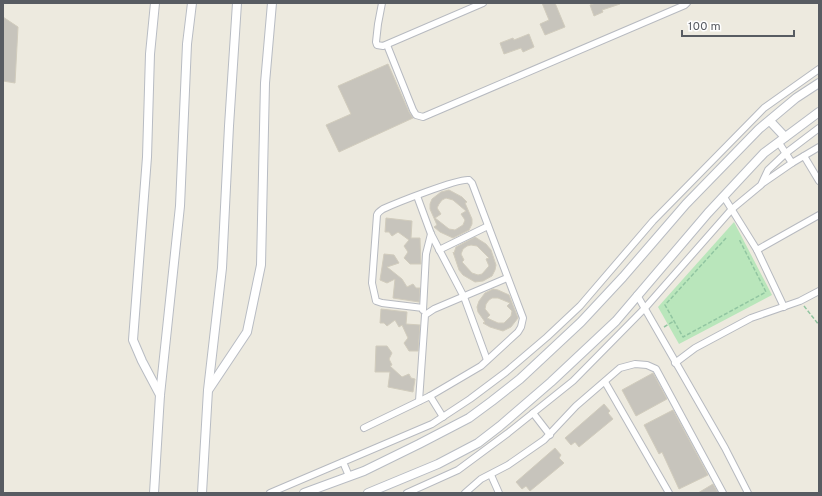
<svg xmlns="http://www.w3.org/2000/svg" width="822" height="496" font-family="Overpass,sans-serif">
<style>
.green{fill:#b9e6bb}
.building{fill:#c7c4bc;stroke:#d1ccbd;fill-rule:evenodd}
.lines{fill:none;stroke-linecap:round;stroke-linejoin:round}
.street-casing{stroke:#b7bac0;stroke-width:8}
.secondary-casing{stroke:#b8bcc3;stroke-width:10}
.path{stroke:#91c5a1;stroke-width:1.5;stroke-dasharray:4 2;stroke-linecap:butt}
.street{stroke:#fff;stroke-width:6}
.secondary{stroke:#fff;stroke-width:8}
</style>
<rect width="100%" height="100%" fill="#edeadf"/>
<!-- green -->
<polygon class="green" points="734,222 772,295 679,344 658,307"/>
<!-- building -->
<g class="building">
<polygon points="542,3 555,3 565,27 545,35 540,24 549,20"/>
<polygon points="596,3 619,3 620,4 602,10 603,12 594,16 590,5"/>
<polygon points="3,17 18,27 15,83 3,81"/>
<polygon points="529,34 534,47 523,52 521,48 504,54 500,43 513,38 514,40"/>
<polygon points="388,64 409,112 413,118 339,152 326,125 351,114 338,86"/>
<path d="M 449,190 L 462,197 L 467,202 L 465,203 L 472,219 L 472,224 L 469,230 L 453,238 L 440,232 L 434,227 L 437,225 L 430,209 L 430,204 L 432,199 L 441,192 ZM 446,198 L 453,200 L 466,211 L 461,214 L 465,220 L 463,225 L 455,230 L 449,229 L 435,218 L 441,214 L 437,208 L 439,204 L 442,200 Z"/>
<polygon points="386,218 412,221 411,238 420,238 421,264 410,264 404,258 408,252 404,246 409,240 398,232 392,236 389,232 385,232"/>
<path d="M 475,237 L 486,244 L 491,250 L 496,265 L 495,270 L 492,276 L 483,281 L 475,282 L 463,275 L 459,270 L 453,252 L 454,253 L 456,247 ZM 471,245 L 477,246 L 489,258 L 486,259 L 489,266 L 482,274 L 478,275 L 472,273 L 462,262 L 464,260 L 461,254 L 463,249 L 467,246 Z"/>
<polygon points="384,254 394,255 399,263 387,267 402,279 407,287 413,284 416,288 420,288 419,302 393,298 395,279 387,283 380,280"/>
<path d="M 493,289 L 498,290 L 509,295 L 518,318 L 511,327 L 503,331 L 490,327 L 483,323 L 485,322 L 478,312 L 477,307 L 479,301 L 485,293 ZM 492,298 L 498,298 L 510,303 L 507,306 L 512,311 L 511,316 L 504,323 L 498,323 L 487,318 L 490,315 L 485,309 L 486,304 L 489,300 Z"/>
<polygon points="381,309 407,312 406,324 420,325 418,351 409,351 404,343 408,338 402,325 399,327 395,320 387,326 384,323 380,323"/>
<polygon points="376,346 387,346 392,353 389,359 392,365 390,366 402,377 409,374 411,378 415,379 413,392 388,387 390,372 375,372"/>
<polygon points="653,373 667,399 636,416 622,390"/>
<polygon points="604,404 610,411 608,413 613,419 579,447 575,442 571,445 565,438"/>
<polygon points="673,410 708,475 679,489 662,452 659,454 644,425"/>
<polygon points="555,448 561,455 559,458 564,463 530,491 526,486 522,489 516,482"/>
<polygon points="713,484 718,493 698,493"/>
</g>
<g class="lines">
<!-- street casing -->
<g class="street-casing">
<g id="street">
<polyline points="382,3 378,24 376,42 377,45 383,46 483,3"/>
<polyline points="387,45 413,110 416,115 423,117 685,5 687,3"/>
<polyline points="779,143 792,163"/>
<polyline points="804,156 819,181"/>
<polyline points="763,183 792,163 819,147"/>
<polyline points="417,196 431,234 464,297 487,360"/>
<polyline points="724,197 757,250 784,307"/>
<polyline points="439,250 488,226"/>
<polyline points="757,250 819,215"/>
<polyline points="637,295 725,448 748,493"/>
<polyline points="423,310 426,254 431,234"/>
<polyline points="675,363 695,348 751,318 800,301 819,291"/>
<polyline points="605,382 669,493"/>
<polyline points="430,396 443,417"/>
<polyline points="419,401 425,315 434,309 507,278"/>
<polyline points="533,413 550,435"/>
<path d="M 364,428 L 430,396 L 481,366 L 518,332 L 521,327 L 523,318 L 472,183 L 469,180 C 459,178 396,203 383,209 C 380,211 378,212 377,215 L 372,283 L 376,301 L 382,303 L 423,308"/>
<polyline points="343,462 349,476"/>
<polyline points="491,475 499,493"/>
<polyline points="270,493 432,424 470,399 506,372 547,337 580,306 653,221 764,108 819,69"/>
<polyline points="407,493 458,470 508,433 573,381 645,308 732,209 761,185 768,170 786,153 819,128"/>
<polyline points="465,493 481,479 508,465 544,440 576,406 620,368 635,364 647,365 656,369 723,493"/>
</g>
</g>
<!-- secondary casing -->
<g class="secondary-casing">
<g id="secondary">
<polyline points="155,3 150,54 147,157 133,340 142,361 160,395"/>
<polyline points="770,121 785,137"/>
<polyline points="209,389 247,332 261,265 265,83 272,3"/>
<polyline points="154,493 160,395 180,206 187,44 192,3"/>
<polyline points="202,493 208,390 222,268 229,126 237,3"/>
<polyline points="304,493 364,471 419,444 469,418 492,401 520,379 581,322 623,277 686,204 759,129 796,98 819,83"/>
<polyline points="368,493 438,464 478,443 500,426 551,382 616,321 708,213 764,153 819,112"/>
</g>
</g>
<!-- path -->
<g class="path">
<polyline points="726,238 665,305 683,337 766,292 739,239"/>
<polyline points="804,306 819,325"/>
<polyline points="664,327 674,321"/>
</g>
<!-- street -->
<use href="#street" class="street"/>
<!-- secondary -->
<use href="#secondary" class="secondary"/>
</g>
<!-- border -->
<rect width="822" height="496" fill="none" stroke="#585c62" stroke-width="8"/>
<!-- scale -->
<path d="M682 30v6h112v-6" fill="none" stroke="#585c62" stroke-width="2"/>
<text x="688" y="30" font-size="12" fill="#585c62" stroke="#ffffff" stroke-width="3" paint-order="stroke">100 m</text>
</svg>
